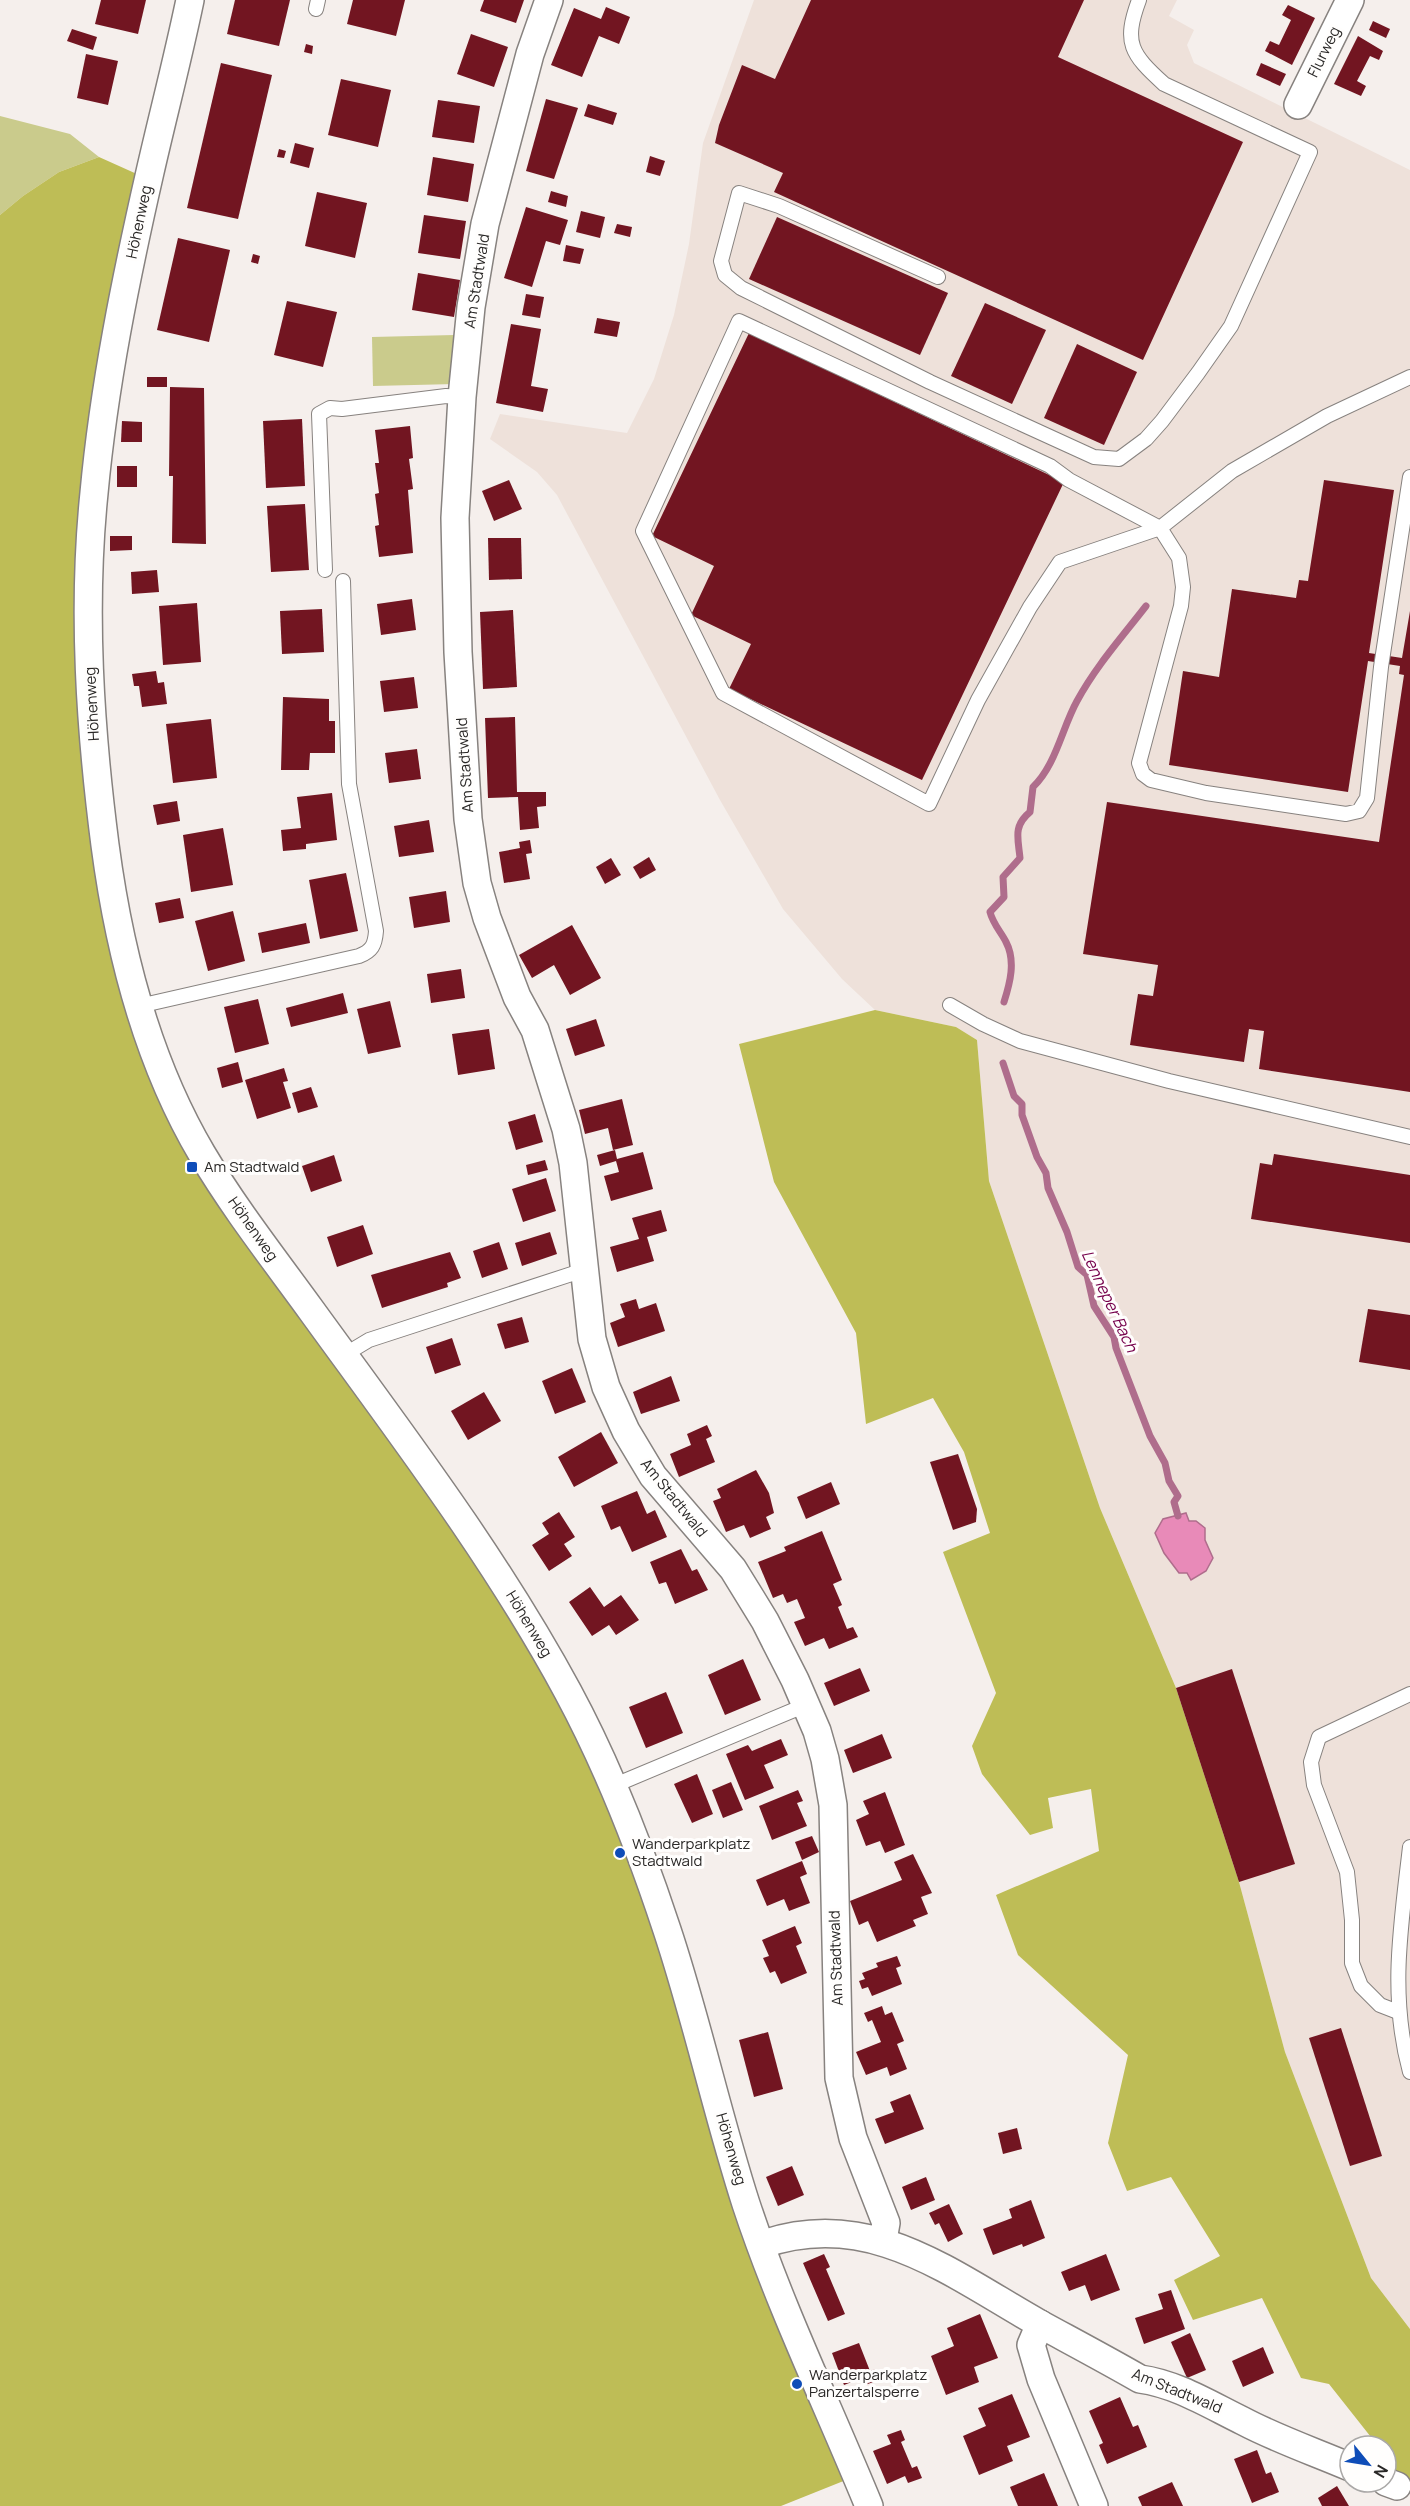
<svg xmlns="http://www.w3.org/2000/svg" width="1410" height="2506" font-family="Manrope,sans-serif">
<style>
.built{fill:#eee1da}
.green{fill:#cacb8c}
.forest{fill:#bebd56}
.water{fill:#e88ab8;stroke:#af6d8c;stroke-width:1.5}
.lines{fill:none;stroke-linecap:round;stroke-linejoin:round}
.stream{stroke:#af6d8c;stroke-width:7}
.building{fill:#721521}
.service-casing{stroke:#87827f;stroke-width:16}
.minor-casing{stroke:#87827f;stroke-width:30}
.service{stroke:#fff;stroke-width:14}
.minor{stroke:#fff;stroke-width:27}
.poi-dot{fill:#0f4db8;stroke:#fffefd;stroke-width:2}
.labels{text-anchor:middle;stroke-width:6;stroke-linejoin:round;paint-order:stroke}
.street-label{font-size:15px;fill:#2a2827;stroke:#fffefd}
.poi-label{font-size:15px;fill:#2a2827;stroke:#fffefd;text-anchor:start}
.water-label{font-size:16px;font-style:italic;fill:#75004b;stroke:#fffefd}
</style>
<rect width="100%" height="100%" fill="#f5efec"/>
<!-- built -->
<polygon class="built" points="754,0 1177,0 1169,16 1194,30 1187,45 1194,63 1410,170 1410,2329 1371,2278 1285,2052 1239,1882 1176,1688 1100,1508 989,1181 977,1040 956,1027 875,1010 842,979 783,909 720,800 557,495 537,472 490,439 500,414 627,433 654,379 674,315 689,244 703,143"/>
<!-- green -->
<g class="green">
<polygon points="0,116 70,134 99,157 59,172 23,196 0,215"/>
<polygon points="454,335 455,384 373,386 372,337"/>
</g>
<!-- forest -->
<g class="forest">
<polygon points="99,157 148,179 99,454 98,793 163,1074 569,1694 691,2013 856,2476 781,2506 0,2506 0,215 23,196 59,172"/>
<polygon points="875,1010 956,1027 977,1040 989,1181 1100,1508 1176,1688 1239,1882 1285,2052 1371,2278 1410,2329 1410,2490 1386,2456 1386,2446 1378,2446 1329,2384 1301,2378 1262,2298 1193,2320 1174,2280 1220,2256 1171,2177 1127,2191 1108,2143 1128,2055 1018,1955 996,1895 1099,1851 1091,1789 1048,1798 1053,1828 1030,1835 982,1774 972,1746 996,1693 943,1552 990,1533 964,1452 933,1398 866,1424 856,1333 774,1182 739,1044"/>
</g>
<!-- water -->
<polygon class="water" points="1186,1513 1189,1521 1196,1521 1205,1528 1205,1540 1213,1558 1206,1571 1191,1580 1187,1573 1179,1573 1164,1553 1155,1533 1163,1519"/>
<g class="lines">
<!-- stream -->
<g class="stream">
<path d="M 1004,1002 C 1010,983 1016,961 1006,942 C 1001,932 993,924 990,912 L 1004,897 L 1003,877 L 1020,858 C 1018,838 1013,826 1030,812 L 1033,787 C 1056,765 1062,728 1077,701 C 1096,666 1122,637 1146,606"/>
<polyline points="1003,1063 1014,1096 1022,1104 1022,1115 1037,1157 1046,1173 1048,1188 1067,1232 1078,1267 1087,1275 1094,1306 1114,1337 1116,1348 1150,1436 1165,1463 1169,1481 1178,1496 1174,1502 1178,1516"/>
</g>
</g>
<!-- building -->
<g class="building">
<polygon points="101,0 146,0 138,34 95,24"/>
<polygon points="235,0 290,0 279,46 227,34"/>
<polygon points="353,0 405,0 396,36 347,24"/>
<polygon points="484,0 524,0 516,23 480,11"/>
<polygon points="811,0 1084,0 1058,57 1243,142 1143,360 774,192 783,173 715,143 719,125 742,65 775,79"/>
<polygon points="1288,5 1315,18 1292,65 1265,51 1270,41 1279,45 1291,20 1282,15"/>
<polygon points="606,7 630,17 619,44 599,36 582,77 551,65 574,8 601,19"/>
<polygon points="1373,21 1390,29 1386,38 1369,30"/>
<polygon points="72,29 97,37 93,50 67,41"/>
<polygon points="471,34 508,47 494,87 457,74"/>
<polygon points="1358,36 1383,51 1379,60 1370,56 1357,81 1366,86 1361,96 1334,84"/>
<polygon points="306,44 313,46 312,54 304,52"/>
<polygon points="86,54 118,61 108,105 77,98"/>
<polygon points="221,63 272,75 238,219 187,208"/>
<polygon points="1261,63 1286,74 1280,86 1256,75"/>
<polygon points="341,79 391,90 378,147 328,135"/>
<polygon points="546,99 578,108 554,179 526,171"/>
<polygon points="438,100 480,106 474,143 432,137"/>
<polygon points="588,104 617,113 613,125 584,116"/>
<polygon points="295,143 314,148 309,168 290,163"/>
<polygon points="279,149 286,151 284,158 277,157"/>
<polygon points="650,156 665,161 660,176 646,172"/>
<polygon points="433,157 474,164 468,202 427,195"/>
<polygon points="551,191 568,196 566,207 548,202"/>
<polygon points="317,192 367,203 355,258 305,246"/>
<polygon points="526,207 568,220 560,245 546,241 532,287 504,278"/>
<polygon points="581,211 605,217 600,238 576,232"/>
<polygon points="424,215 466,221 460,259 418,253"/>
<polygon points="777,217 948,293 920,355 749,279"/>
<polygon points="617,224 632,227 630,237 614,233"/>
<polygon points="178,238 230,250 209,342 157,330"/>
<polygon points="566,245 584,249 580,264 563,261"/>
<polygon points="253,254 260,256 258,264 251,262"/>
<polygon points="418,273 460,280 454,317 412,310"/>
<polygon points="526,294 544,297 540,318 522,315"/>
<polygon points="287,301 337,312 323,367 274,355"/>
<polygon points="985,303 1046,330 1012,404 951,376"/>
<polygon points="597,318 620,322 617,337 594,333"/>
<polygon points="511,324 541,329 531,386 548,389 543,412 496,403"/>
<polygon points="749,333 1064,482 922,780 729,689 751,644 691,615 714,566 652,536"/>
<polygon points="1077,344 1137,372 1104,445 1044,418"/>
<rect x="147" y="377" width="20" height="10"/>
<polygon points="170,387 204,388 206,544 172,543 173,476 169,476"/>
<polygon points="302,419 305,486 266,488 263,421"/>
<polygon points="122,421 142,422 142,442 121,442"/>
<polygon points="410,426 413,458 409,459 413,489 408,490 413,553 379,557 375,526 379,525 375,494 379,493 375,463 379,463 375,430"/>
<rect x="117" y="466" width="20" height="21"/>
<polygon points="509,480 522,509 494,521 482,491"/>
<polygon points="1324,480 1394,490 1369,653 1402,658 1410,611 1410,1092 1259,1069 1264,1031 1249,1029 1244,1062 1130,1045 1138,994 1153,996 1158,965 1083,954 1107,802 1379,842 1404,675 1399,674 1400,666 1368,661 1348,792 1169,765 1183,671 1219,677 1232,589 1296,598 1299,580 1308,581"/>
<polygon points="305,504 309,570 271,572 267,506"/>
<polygon points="110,536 132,536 132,550 110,551"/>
<polygon points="488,538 521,538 522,579 489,580"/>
<polygon points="157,570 159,592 132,594 131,572"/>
<polygon points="412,599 416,630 381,635 377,604"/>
<polygon points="197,603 201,662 163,665 159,606"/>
<polygon points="322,609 324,652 282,654 280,611"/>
<polygon points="513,610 517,687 483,689 480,612"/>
<polygon points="156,671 158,683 164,682 167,704 142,707 139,686 134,686 132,674"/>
<polygon points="414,677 418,708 384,712 380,681"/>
<polygon points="283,697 329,699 329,721 335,721 335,753 310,753 309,770 281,770"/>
<polygon points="515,717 517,792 546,792 546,806 537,807 539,828 520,830 518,797 488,798 485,718"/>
<polygon points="211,719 217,778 173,783 166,724"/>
<polygon points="417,749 421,779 389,783 385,753"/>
<polygon points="332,793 337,840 306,844 306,849 283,851 281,830 301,828 297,797"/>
<polygon points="177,801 180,821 157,825 153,805"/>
<polygon points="429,820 434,852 399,857 394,826"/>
<polygon points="223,828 233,885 191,892 183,835"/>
<polygon points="530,840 532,853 526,854 530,879 504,883 499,852 520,848 519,842"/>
<polygon points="649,857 656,870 640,879 633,867"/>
<polygon points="611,858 621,875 605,884 596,867"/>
<polygon points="346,873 358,931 320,939 309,880"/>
<polygon points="446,891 450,922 414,928 409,897"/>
<polygon points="180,898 184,918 159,923 155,903"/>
<polygon points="233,911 245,961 208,971 195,921"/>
<polygon points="306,923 310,943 262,953 258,933"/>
<polygon points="572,925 601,978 570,995 554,965 532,978 519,955"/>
<polygon points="461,969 465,998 431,1003 427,974"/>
<polygon points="343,993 348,1013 291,1027 286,1008"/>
<polygon points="258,999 269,1044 235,1053 224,1007"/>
<polygon points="390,1001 401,1047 368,1054 357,1009"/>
<polygon points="596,1019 605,1046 575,1056 566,1029"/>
<polygon points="489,1029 495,1069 458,1075 452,1034"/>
<polygon points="238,1062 243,1082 222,1088 217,1068"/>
<polygon points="284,1068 288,1081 283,1082 291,1108 257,1119 245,1080"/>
<polygon points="311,1087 318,1107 298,1113 292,1093"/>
<polygon points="622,1099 633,1145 613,1150 608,1128 585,1134 579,1110"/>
<polygon points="535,1114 543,1142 516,1150 508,1122"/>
<polygon points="615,1150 617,1159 643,1152 653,1189 611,1201 604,1176 619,1172 616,1161 600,1166 597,1155"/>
<polygon points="1274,1154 1410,1175 1410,1243 1251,1219 1260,1163 1272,1165"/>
<polygon points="334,1155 342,1181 311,1192 302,1166"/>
<polygon points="545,1160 548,1170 528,1175 526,1165"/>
<polygon points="546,1178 556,1211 523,1222 512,1189"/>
<polygon points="661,1210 667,1231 647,1237 654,1261 617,1272 610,1247 639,1239 632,1218"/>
<polygon points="363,1225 373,1254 337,1267 327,1237"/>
<polygon points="550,1232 557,1254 522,1266 515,1243"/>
<polygon points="499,1242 508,1269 482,1278 473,1251"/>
<polygon points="450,1252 461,1278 447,1283 448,1287 382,1308 371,1275"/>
<polygon points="636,1299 639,1309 656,1303 665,1331 618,1347 610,1323 625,1317 620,1304"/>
<polygon points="1368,1309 1410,1315 1410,1370 1359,1362"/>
<polygon points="522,1317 529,1342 505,1349 497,1324"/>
<polygon points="452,1338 461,1365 435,1374 426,1347"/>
<polygon points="572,1368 586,1402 555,1414 542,1381"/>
<polygon points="671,1376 680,1401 641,1414 633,1392"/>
<polygon points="484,1392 501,1421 468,1440 451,1411"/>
<polygon points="707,1425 712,1436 706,1439 715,1462 679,1477 670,1454 691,1445 687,1434"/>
<polygon points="601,1432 618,1463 574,1487 558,1457"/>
<polygon points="958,1454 977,1509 976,1522 953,1530 930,1462"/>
<polygon points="756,1470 769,1493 774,1513 766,1517 771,1529 750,1538 744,1525 726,1532 713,1501 721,1498 717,1489"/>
<polygon points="831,1482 840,1504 806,1519 797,1497"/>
<polygon points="637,1491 647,1514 655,1510 667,1537 632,1552 620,1526 611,1530 601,1506"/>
<polygon points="559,1512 575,1537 564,1544 572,1556 549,1571 532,1545 549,1534 542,1523"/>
<polygon points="822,1531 842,1580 833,1584 842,1605 838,1607 847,1629 853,1627 858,1637 829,1649 824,1638 805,1646 794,1622 805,1618 797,1599 787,1603 783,1594 773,1598 758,1562 786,1551 784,1547"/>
<polygon points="681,1549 692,1571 697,1569 708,1590 675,1604 666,1582 659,1584 650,1562"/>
<polygon points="590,1587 604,1607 621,1595 639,1620 616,1635 609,1625 592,1636 569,1602"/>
<polygon points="743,1659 761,1700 725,1715 708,1675"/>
<polygon points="860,1668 870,1691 834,1706 824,1683"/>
<polygon points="1232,1669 1295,1864 1239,1882 1176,1688"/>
<polygon points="666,1692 683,1733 646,1748 629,1707"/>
<polygon points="882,1734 892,1758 853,1773 844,1750"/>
<polygon points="781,1739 788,1755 764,1765 774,1788 745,1800 726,1754 748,1745 752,1751"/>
<polygon points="697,1774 713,1814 692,1823 674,1784"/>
<polygon points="731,1782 743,1810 723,1818 712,1790"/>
<polygon points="798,1790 803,1801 797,1803 807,1826 772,1840 759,1806"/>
<polygon points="885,1792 905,1845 885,1853 880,1841 866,1846 856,1820 869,1814 863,1801"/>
<polygon points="812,1836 819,1852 802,1860 795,1842"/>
<polygon points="913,1854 932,1893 921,1897 928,1914 913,1920 916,1926 877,1942 868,1921 859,1925 850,1901 902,1880 894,1862"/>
<polygon points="802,1861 807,1874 800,1877 810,1903 789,1911 784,1899 767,1906 756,1880"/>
<polygon points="795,1926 802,1943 796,1946 807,1973 781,1984 775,1971 770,1973 763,1958 769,1956 762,1940"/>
<polygon points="897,1956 901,1966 896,1968 902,1984 872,1996 868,1987 862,1989 859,1981 865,1979 862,1973 878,1967 876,1963"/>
<polygon points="882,2006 885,2015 892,2012 904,2041 897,2044 907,2069 890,2076 887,2067 866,2075 856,2052 881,2042 872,2020 868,2022 864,2013"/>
<polygon points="1341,2028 1382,2156 1350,2166 1309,2038"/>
<polygon points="768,2032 783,2089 754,2097 739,2040"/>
<polygon points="910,2094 924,2129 885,2144 875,2119 894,2112 890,2102"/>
<polygon points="1017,2128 1022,2149 1003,2154 998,2133"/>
<polygon points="792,2166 804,2195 778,2206 766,2177"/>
<polygon points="926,2177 935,2200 911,2210 902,2187"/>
<polygon points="1031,2200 1045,2238 1023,2247 1022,2244 993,2255 983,2229 1012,2218 1009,2209"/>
<polygon points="949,2204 963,2234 948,2242 939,2223 935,2225 929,2213"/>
<polygon points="824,2254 830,2267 826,2269 845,2314 828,2321 803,2263"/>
<polygon points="1106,2254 1120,2290 1091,2301 1085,2285 1069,2291 1061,2272"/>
<polygon points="1171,2290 1185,2329 1144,2344 1135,2318 1163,2309 1158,2294"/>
<polygon points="980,2314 998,2358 974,2367 979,2382 946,2395 931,2356 954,2346 947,2328"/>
<polygon points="1190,2333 1206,2370 1187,2378 1171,2342"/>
<polygon points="859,2343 870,2371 875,2369 879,2380 865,2385 862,2378 844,2385 832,2353"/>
<polygon points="1263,2347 1274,2373 1243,2387 1232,2361"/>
<polygon points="1012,2394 1030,2437 1007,2446 1013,2461 979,2475 963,2436 986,2426 978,2408"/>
<polygon points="1120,2397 1133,2427 1138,2425 1147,2447 1107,2464 1099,2445 1103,2443 1089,2411"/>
<polygon points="901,2430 905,2440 901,2442 912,2468 917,2466 922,2478 908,2483 905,2476 887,2484 873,2451 891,2444 887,2435"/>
<polygon points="1257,2450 1266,2474 1271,2472 1279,2492 1252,2503 1234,2459"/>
<polygon points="1044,2473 1058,2506 1018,2506 1010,2487"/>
<polygon points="1172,2482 1183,2506 1142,2506 1138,2497"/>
<polygon points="1337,2486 1349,2506 1322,2506 1318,2498"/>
</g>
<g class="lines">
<!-- service casing -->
<g class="service-casing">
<g id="service">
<polyline points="316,9 318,0"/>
<path d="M 938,277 L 779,206 L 739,193 L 721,261 L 725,275 L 741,288 L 930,382 L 1094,457 L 1119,459 L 1146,439 L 1162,421 L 1198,373 L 1231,326 L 1310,152 L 1164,84 C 1131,54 1123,43 1139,0"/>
<polyline points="1410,377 1327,416 1232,471 1160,528 1060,562 1030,607 978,700 929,804 723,693 643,531 739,321 1050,466 1069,480 1160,528 1179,558 1183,587 1181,606 1139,763 1143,774 1151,780 1206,793 1346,814 1359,811 1367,798 1381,667 1410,477"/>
<polyline points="325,570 319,414 330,408 342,409 446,396 462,397"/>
<polyline points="950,1005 983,1024 1020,1041 1169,1081 1410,1137"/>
<path d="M 139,1006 L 359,956 C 372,951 375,945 376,931 L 349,784 L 343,581"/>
<polyline points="344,1355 369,1340 584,1270"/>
<polyline points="615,1785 806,1705"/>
<path d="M 1410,1847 C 1401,1925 1389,1995 1410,2072"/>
<polyline points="1398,2012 1380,2005 1361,1986 1352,1963 1352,1920 1347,1872 1314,1785 1311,1762 1319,1737 1410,1694"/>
</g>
</g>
<!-- minor casing -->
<g class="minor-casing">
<g id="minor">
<path d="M 190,0 C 178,58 163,115 150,172 C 126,277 104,385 94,493 C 82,610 90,729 105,845 C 119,951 147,1061 202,1154 C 234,1208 274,1259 311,1310 C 401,1434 495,1557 568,1692 C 609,1768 640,1848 667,1930 C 697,2020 717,2114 746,2204 C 780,2307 828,2406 869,2506"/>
<polyline points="549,0 530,54 485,224 471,307 462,397 455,518 458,652 468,819 477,883 487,918 517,997 535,1030 566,1129 573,1163 592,1339 606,1387 626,1431 653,1476 733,1569 765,1621 795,1680 817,1731 825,1759 833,1805 839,2078 853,2138 886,2223 883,2240"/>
<polyline points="1298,105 1350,0"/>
<path d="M 761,2245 C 869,2206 951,2274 1040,2324 C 1073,2342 1107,2360 1140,2379 C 1177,2384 1210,2405 1243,2421 C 1277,2439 1315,2452 1350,2467"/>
<polyline points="1040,2324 1031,2345 1041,2379 1094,2506"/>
<polyline points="1386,2482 1397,2486"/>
</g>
</g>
<!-- service -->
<use href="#service" class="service"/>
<!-- minor -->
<use href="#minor" class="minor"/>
</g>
<!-- markers -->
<g class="poi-dot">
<rect x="186" y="1161" width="12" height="12" rx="3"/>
<circle cx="620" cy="1853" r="6"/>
<circle cx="797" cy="2384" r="6"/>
</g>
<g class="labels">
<!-- street labels -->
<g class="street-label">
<text transform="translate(1324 52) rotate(-64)" y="5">Flurweg</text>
<text transform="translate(139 222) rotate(-78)" y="5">Höhenweg</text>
<text transform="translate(477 281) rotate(-81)" y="5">Am Stadtwald</text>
<text transform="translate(92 704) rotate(-93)" y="5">Höhenweg</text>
<text transform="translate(465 765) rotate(-94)" y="5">Am Stadtwald</text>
<text transform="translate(253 1229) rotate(55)" y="5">Höhenweg</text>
<text transform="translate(674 1498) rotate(51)" y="5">Am Stadtwald</text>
<text transform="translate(529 1624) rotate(59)" y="5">Höhenweg</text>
<text transform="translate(836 1958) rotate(-92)" y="5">Am Stadtwald</text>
<text transform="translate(731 2149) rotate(74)" y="5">Höhenweg</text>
<text transform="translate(1177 2391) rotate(22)" y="5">Am Stadtwald</text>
</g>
<!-- poi labels -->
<g class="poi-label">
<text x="204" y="1172">Am Stadtwald</text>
<text x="632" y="1849">Wanderparkplatz<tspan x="632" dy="17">Stadtwald</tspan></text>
<text x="809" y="2380">Wanderparkplatz<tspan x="809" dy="17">Panzertalsperre</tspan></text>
</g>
<!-- water labels -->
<g class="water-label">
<text transform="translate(1110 1301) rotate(65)" y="6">Lenneper Bach</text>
</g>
</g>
<!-- north arrow -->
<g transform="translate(1368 2464) rotate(120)"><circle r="28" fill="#fffefd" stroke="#aaa8a7" stroke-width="1.5"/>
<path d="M0-4.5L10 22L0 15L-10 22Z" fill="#0f4db8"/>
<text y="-9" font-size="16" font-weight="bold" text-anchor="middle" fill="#2a2827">N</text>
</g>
</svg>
